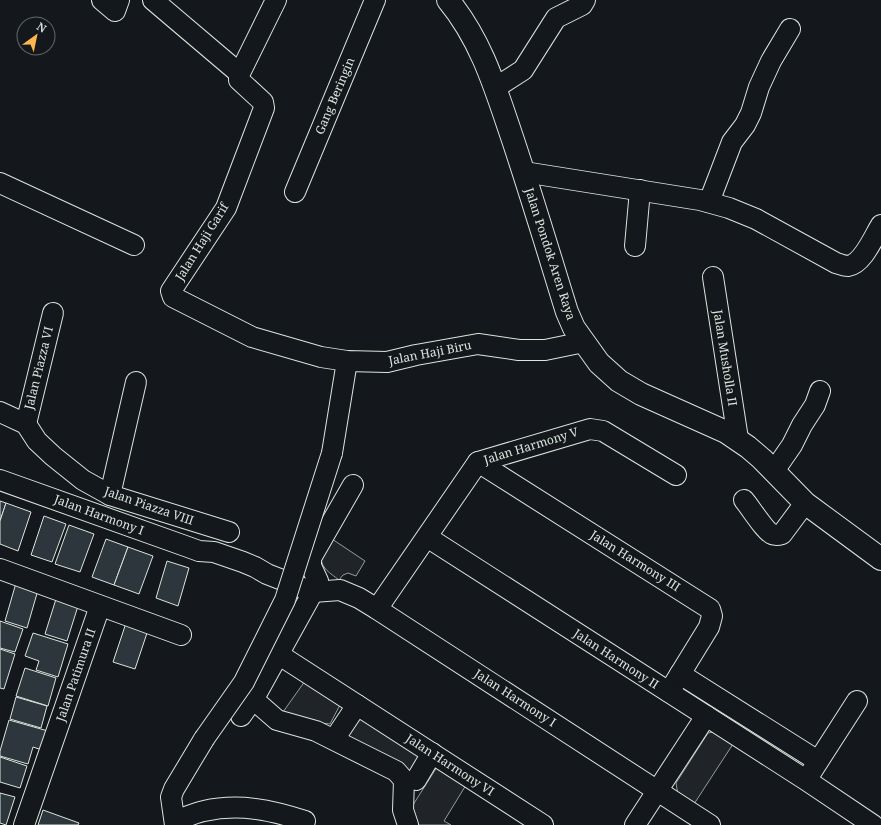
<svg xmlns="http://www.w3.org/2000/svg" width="881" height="825" font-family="'Noto Serif',serif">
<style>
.green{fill:#202428;stroke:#939e99}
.building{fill:#2c363c;stroke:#d8e6dc}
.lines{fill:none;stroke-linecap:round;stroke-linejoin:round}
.minor-casing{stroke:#d8e6dc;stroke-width:22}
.major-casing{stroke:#d8e6dc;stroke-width:24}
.minor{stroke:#14181c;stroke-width:20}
.major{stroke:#14181c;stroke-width:22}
.minor-bridge-casing{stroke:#d8e6dc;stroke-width:22;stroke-linecap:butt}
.minor-bridge{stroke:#14181c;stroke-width:20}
.labels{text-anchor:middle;stroke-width:3;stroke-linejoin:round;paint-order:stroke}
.street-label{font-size:12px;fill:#d8e6dc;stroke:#14181c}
</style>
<rect width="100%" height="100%" fill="#14181c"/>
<!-- green -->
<g class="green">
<path d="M 332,539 L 365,561 L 356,576 L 348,573 L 343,575 L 339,580 C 330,573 322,569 321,558 Z"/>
<polygon points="305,681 341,703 330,724 296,720 283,712"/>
<polygon points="358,714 419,753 420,760 409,772 344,735"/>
<polygon points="713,732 733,744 694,804 678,795 676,783 708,733"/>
<polygon points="437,767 466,785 444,821 451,825 419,825 411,808"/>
</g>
<!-- building -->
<g class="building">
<polygon points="0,501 6,503 0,521"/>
<polygon points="6,503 31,512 18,551 0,544 0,521"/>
<polygon points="44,516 66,524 52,562 31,555"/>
<polygon points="69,525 94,534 80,572 55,564"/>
<polygon points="106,539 128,547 114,585 92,577"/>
<polygon points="128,547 153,556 139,594 114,585"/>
<polygon points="167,561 189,568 178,606 156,598"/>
<polygon points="16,583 38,590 27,628 5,621"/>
<polygon points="56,599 78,606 67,641 45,634"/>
<polygon points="0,621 23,629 15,652 0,648"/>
<polygon points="126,623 148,630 135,669 113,662"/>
<polygon points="33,633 68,644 58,677 36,670 39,661 25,656"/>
<polygon points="0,649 15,654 4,689 0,688"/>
<polygon points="25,668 56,678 48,706 16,696"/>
<polygon points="16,697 47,706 41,728 10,719"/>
<polygon points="9,720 48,731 42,750 33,747 28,764 0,756 0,751"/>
<polygon points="0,757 27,766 20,788 0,782"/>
<polygon points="0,793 15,797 6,825 0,823"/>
<polygon points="43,810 79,823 78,825 38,825"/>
</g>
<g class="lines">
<!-- minor casing -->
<g class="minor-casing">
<g id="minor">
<polyline points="102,0 115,11 119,0"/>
<polyline points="153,0 239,73"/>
<polyline points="276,0 239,75 239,80 263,102 264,108 226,208 171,291 173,297 252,337 321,357 347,361 387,362 416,355 478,344 519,350 545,350 584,342"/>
<polyline points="495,88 523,70 556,18 582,5 585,0"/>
<path d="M 524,172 L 700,200 L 729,208 L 756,219 L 836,263 C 839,264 845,266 848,266 C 863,264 874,236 881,225"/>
<polyline points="0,183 134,245"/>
<polyline points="295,192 375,0"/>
<polyline points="709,202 732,142 745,125 751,113 759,87 771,61 790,29"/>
<polyline points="635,246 640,190"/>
<polyline points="713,277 738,439"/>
<polyline points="0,412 26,424 37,441 53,456 83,480 110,495 229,532"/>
<polyline points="26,424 53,313"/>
<polyline points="332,453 347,361"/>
<polyline points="478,462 710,609 712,616 709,627 669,692"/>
<polyline points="774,471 792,445 802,425 815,405 820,391"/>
<polyline points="0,480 188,547 199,551 214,552 243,562 255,567 267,574 313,592 340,590 359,598 377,609 710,825"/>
<polyline points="110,495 136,382"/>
<path d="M 744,500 C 750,507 765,531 772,534 C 775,536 779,535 782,534 L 805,503"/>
<polyline points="427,537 806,780 873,825"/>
<polyline points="0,569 181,635"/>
<polyline points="377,609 478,462 590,429 603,431 676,475"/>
<polyline points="278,654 543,825"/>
<polyline points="680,674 818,761"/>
<polyline points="253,699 277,720 316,731 396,771 404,780 403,810 408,825"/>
<polyline points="241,716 257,693 313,592 318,581 311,566 311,558 353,485"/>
<polyline points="339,732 357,705"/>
<polyline points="812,771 857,701"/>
<polyline points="416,780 432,753"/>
<path d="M 175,821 C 184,818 194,813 204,811 C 239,803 271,810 305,821"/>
<polyline points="24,825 100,606"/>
<polyline points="175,825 171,797 174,789 204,739"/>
<polyline points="635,825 706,716"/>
</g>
</g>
<!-- major casing -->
<g class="major-casing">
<path id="major" d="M 448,0 C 482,41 496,90 513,140 C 532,197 549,254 567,312 L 574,328 L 599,363 L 619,381 L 641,394 L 726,432 L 748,447 L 762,459 L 805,503 L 881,559"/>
</g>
<!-- minor -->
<use href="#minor" class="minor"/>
<!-- major -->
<use href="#major" class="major"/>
<!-- minor-bridge casing -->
<g class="minor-bridge-casing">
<polyline id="minor-bridge" points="204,739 244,682 285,600 332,453"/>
</g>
<!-- minor-bridge -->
<use href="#minor-bridge" class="minor-bridge"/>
</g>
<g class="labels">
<!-- street labels -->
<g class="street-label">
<text transform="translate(335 96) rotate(-67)" y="4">Gang Beringin</text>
<text transform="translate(202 242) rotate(-58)" y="4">Jalan Haji Garif</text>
<text transform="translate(550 254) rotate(72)" y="4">Jalan Pondok Aren Raya</text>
<text transform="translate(430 353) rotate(-11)" y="4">Jalan Haji Biru</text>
<text transform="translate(725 358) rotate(81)" y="4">Jalan Musholla II</text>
<text transform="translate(39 368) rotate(-76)" y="4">Jalan Piazza VI</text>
<text transform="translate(531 446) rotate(-17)" y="4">Jalan Harmony V</text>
<text transform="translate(149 506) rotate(19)" y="4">Jalan Piazza VIII</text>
<text transform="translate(99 515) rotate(20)" y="4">Jalan Harmony I</text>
<text transform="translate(635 561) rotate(32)" y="4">Jalan Harmony III</text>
<text transform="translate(616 659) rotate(33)" y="4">Jalan Harmony II</text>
<text transform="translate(76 675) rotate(-71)" y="4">Jalan Patimura II</text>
<text transform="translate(515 698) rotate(33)" y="4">Jalan Harmony I</text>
<text transform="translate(450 765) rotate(33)" y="4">Jalan Harmony VI</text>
</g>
</g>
<!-- north arrow -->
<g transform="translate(36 36) rotate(33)"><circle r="19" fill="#14181c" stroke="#626a69"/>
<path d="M0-3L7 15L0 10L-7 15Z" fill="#ffb74d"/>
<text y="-6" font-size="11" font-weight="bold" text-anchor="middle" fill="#d8e6dc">N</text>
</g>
</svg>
